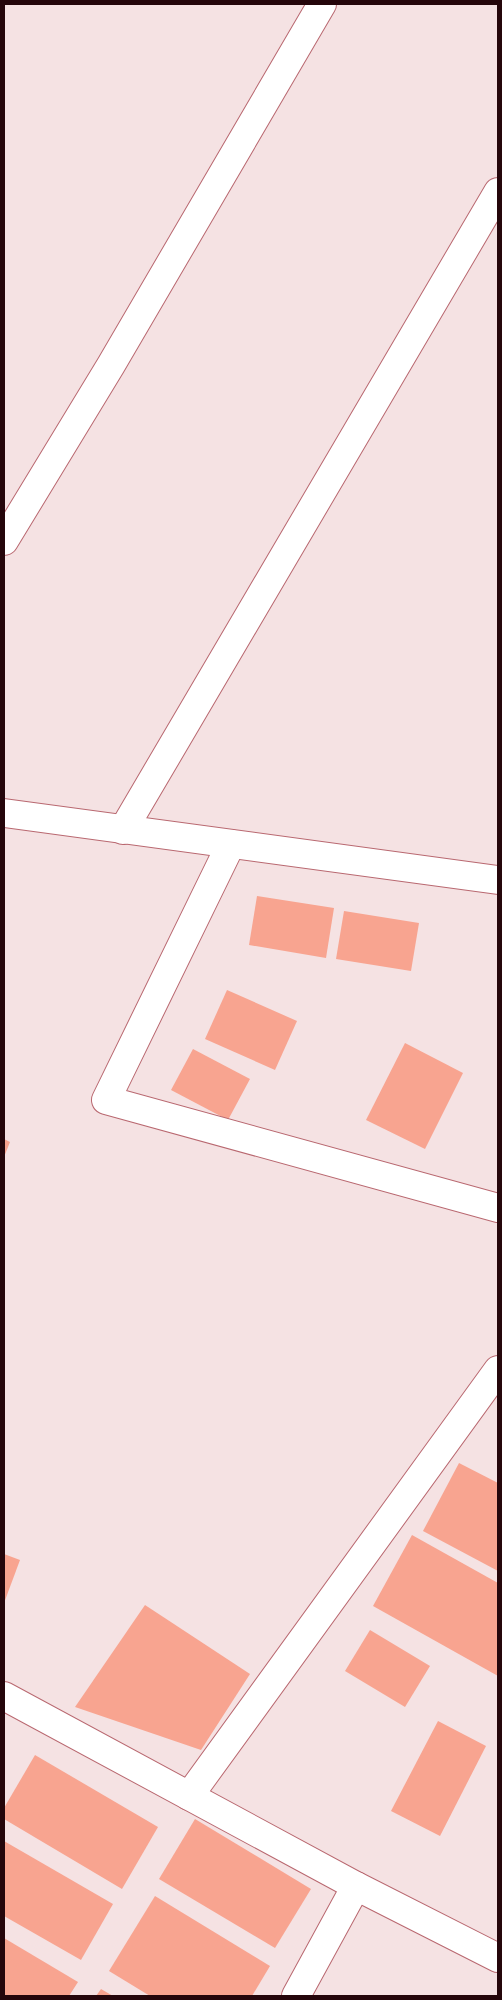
<svg xmlns="http://www.w3.org/2000/svg" width="502" height="2000" font-family="'Playfair Display',serif">
<style>
.building{fill:#f8a490}
.lines{fill:none;stroke-linecap:round;stroke-linejoin:round}
.minor-casing{stroke:#b96870;stroke-width:30}
.minor{stroke:#fff;stroke-width:28}
</style>
<rect width="100%" height="100%" fill="#f5e2e3"/>
<!-- building -->
<g class="building">
<polygon points="257,896 334,908 326,958 249,945"/>
<polygon points="344,911 419,923 411,971 336,959"/>
<polygon points="227,990 297,1021 275,1070 205,1039"/>
<polygon points="405,1043 463,1073 425,1149 366,1120"/>
<polygon points="193,1049 250,1079 228,1120 171,1090"/>
<polygon points="4,1139 10,1142 4,1157"/>
<polygon points="459,1463 498,1483 498,1571 423,1531"/>
<polygon points="412,1535 498,1583 498,1676 373,1606"/>
<polygon points="4,1554 20,1560 4,1603"/>
<polygon points="145,1605 250,1674 201,1750 75,1707"/>
<polygon points="370,1630 430,1666 405,1707 345,1671"/>
<polygon points="438,1721 486,1746 440,1836 391,1811"/>
<polygon points="35,1755 158,1827 122,1889 4,1819 4,1808"/>
<polygon points="195,1819 311,1889 275,1948 159,1879"/>
<polygon points="4,1841 113,1904 81,1960 4,1916"/>
<polygon points="155,1896 270,1966 252,1996 150,1996 109,1971"/>
<polygon points="4,1938 78,1982 69,1996 4,1996"/>
<polygon points="101,1989 113,1996 96,1996"/>
</g>
<g class="lines">
<!-- minor casing -->
<g class="minor-casing">
<g id="minor">
<polyline points="4,541 111,365 322,4"/>
<polyline points="4,813 498,880"/>
<polyline points="123,830 498,192"/>
<polyline points="231,844 106,1100 498,1208"/>
<polyline points="4,1696 356,1886 498,1958"/>
<polyline points="189,1796 498,1370"/>
<polyline points="296,1996 356,1886"/>
</g>
</g>
<!-- minor -->
<use href="#minor" class="minor"/>
</g>
<!-- border -->
<rect width="502" height="2000" fill="none" stroke="#25060b" stroke-width="10"/>
</svg>
